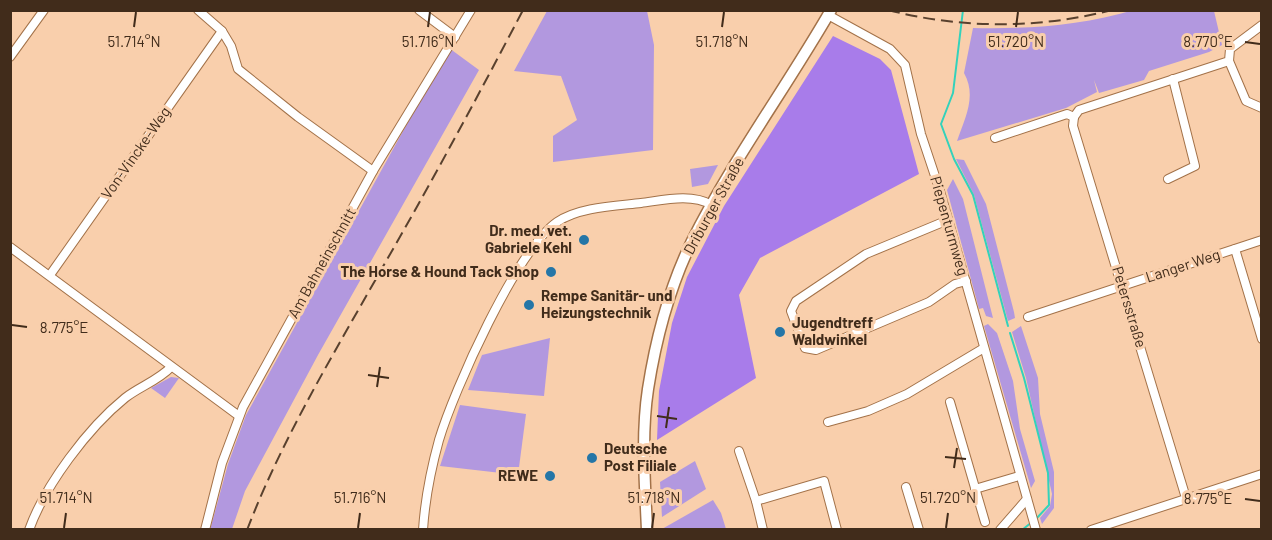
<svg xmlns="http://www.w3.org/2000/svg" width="1272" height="540" font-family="Barlow,sans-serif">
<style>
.green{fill:#b298df}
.forest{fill:#a87cea}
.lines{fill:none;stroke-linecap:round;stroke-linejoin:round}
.stream{stroke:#33d2bb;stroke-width:2}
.street-casing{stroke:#a37249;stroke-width:10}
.secondary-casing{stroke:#a37249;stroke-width:13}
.street{stroke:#fff;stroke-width:8}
.secondary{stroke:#fff;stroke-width:10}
.rail{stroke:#59412e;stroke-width:2;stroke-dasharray:12 6;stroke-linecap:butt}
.ticks{fill:none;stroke:#412c1b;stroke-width:2}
.poi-dot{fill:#2576a7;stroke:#f9cfac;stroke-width:2}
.labels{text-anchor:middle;stroke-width:6;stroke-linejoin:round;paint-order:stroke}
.street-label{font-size:15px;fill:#412c1b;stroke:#f9cfac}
.poi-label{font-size:15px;font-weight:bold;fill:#412c1b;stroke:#f9cfac;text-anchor:end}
.ticks-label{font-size:15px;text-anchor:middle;fill:#412c1b;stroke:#f9cfac;stroke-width:6;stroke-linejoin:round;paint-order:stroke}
</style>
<rect width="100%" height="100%" fill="#f9cfac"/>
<!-- green -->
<g class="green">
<path d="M 1134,10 L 1214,11 L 1222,45 L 1209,52 L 1149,71 L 1144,80 L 1099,93 L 1094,80 L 1097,92 L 1066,108 L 957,141 C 965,118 977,96 964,73 L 973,28 C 1028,29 1080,26 1134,10 Z"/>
<polygon points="547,11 647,11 654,45 653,150 553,162 553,136 577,120 561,76 514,71"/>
<polygon points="449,48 479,70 318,355 245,491 232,529 210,530 228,464 246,415"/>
<polygon points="956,159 964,160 986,204 1014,312 1015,318 1008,321 974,195"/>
<polygon points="718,165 708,184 692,187 690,169"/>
<polygon points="953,179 963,199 993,318 986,316 983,308 979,309 947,190"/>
<polygon points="988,324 997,333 1013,381 1020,429 1035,481 1031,488 984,326"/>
<polygon points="1021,326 1038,378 1040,414 1054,472 1054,508 1042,524 1040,518 1050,506 1052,494 1026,378 1012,332"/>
<polygon points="550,338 544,396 468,390 482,355"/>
<polygon points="171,377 179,378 165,398 151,388"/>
<polygon points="460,405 526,414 518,475 440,466"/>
<polygon points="695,461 706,489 662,517 660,482"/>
<polygon points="713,500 721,513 726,529 662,529"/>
</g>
<!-- forest -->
<polygon class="forest" points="833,36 880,59 891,70 919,174 760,258 739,295 756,378 657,440 659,391 672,323 687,277 724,206"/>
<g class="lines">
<!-- stream -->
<g class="stream">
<polyline points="963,10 953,93 941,124 954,159 973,195 1008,326"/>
<polyline points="1010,333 1024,378 1048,473 1049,505 1036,519"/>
<polyline points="1022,530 1032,522"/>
</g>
<!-- street casing -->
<g class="street-casing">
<g id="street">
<polyline points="198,10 222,31 231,46 238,69 298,117 373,171"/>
<polyline points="419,10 455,37"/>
<polyline points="828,15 890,49 905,65 921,134 940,191 1036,530"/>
<polyline points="10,57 44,10"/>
<polyline points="1229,61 1246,101 1262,108"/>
<polyline points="1074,117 1073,126 1186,498"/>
<polyline points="1074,117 1079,110 1229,61 1230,49 1262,25"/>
<polyline points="995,138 1067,114 1074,117"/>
<polyline points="1168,179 1195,166 1173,79"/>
<polyline points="948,220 866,254 796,301 791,311 805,348 816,350 929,302 955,284 966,281"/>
<polyline points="10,247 239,416"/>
<polyline points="1235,249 1262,339"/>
<polyline points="50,275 222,31"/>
<polyline points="1028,317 1262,240"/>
<polyline points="950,402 985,522"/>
<polyline points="828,422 868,411 907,394 984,348"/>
<polyline points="739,451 756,501"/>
<polyline points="906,487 919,530"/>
<polyline points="975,489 1019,476"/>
<path d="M 29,530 C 45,485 88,428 125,398 C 139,387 159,380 171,367"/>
<polyline points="205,530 222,463 243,407 373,171 471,10"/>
<path d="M 423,530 C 425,499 431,469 439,440 C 454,390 516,251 557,222 C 579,207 615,206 641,203 C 664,200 691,193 712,205"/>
<polyline points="763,530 756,501 824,481 837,530"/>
<polyline points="1000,530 1027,499"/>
<polyline points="1091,530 1262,474"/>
</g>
</g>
<!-- secondary casing -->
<g class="secondary-casing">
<path id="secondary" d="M 647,530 C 645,483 641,435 648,389 C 656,338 670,286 692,241 C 732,161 786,88 831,10"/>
</g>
<!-- street -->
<use href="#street" class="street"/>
<!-- secondary -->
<use href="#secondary" class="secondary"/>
<!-- rail -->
<g class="rail">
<path d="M 888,10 C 961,29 1039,29 1112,10"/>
<path d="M 247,530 C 282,439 333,355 381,270 C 430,185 477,98 523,10"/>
</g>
</g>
<!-- ticks -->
<path class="ticks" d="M 134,27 L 136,12M 428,27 L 430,12M 722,27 L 724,12M 1016,27 L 1018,12M 1245,42 L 1260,44M 12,325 L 27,327M 368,375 L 389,378M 377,387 L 380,367M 657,416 L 677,419M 666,428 L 669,407M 945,457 L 966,459M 954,468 L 957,448M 1245,499 L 1260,501M 64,528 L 66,513M 358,528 L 360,513M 652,528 L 654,513M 946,528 L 948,513"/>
<!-- markers -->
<g class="poi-dot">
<circle cx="584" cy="240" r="6"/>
<circle cx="551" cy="272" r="6"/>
<circle cx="529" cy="305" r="6"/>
<circle cx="780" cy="332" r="6"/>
<circle cx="592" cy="458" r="6"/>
<circle cx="550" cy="476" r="6"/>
</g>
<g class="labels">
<!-- street labels -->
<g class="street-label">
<text transform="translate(136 153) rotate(-55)" y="5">Von-Vincke-Weg</text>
<text transform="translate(714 206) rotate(-61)" y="5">Driburger Straße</text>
<text transform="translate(949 226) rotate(74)" y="5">Piepenturmweg</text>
<text transform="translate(322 263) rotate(-61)" y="5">Am Bahneinschnitt</text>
<text transform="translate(1183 266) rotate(-18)" y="5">Langer Weg</text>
<text transform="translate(1129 307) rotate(73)" y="5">Petersstraße</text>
</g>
<!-- poi labels -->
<g class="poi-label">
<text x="572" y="236">Dr. med. vet.<tspan x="572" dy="17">Gabriele Kehl</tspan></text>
<text x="539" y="277">The Horse &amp; Hound Tack Shop</text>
<text x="541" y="301" text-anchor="start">Rempe Sanitär- und<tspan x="541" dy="17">Heizungstechnik</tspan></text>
<text x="792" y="328" text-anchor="start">Jugendtreff<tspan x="792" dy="17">Waldwinkel</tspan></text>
<text x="604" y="454" text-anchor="start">Deutsche<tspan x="604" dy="17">Post Filiale</tspan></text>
<text x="538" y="481">REWE</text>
</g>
</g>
<g class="ticks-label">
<text x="134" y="47">51.714°N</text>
<text x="428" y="47">51.716°N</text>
<text x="722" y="47">51.718°N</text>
<text x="1016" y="47">51.720°N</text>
<text x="1208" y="47">8.770°E</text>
<text x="64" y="333">8.775°E</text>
<text x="66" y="503">51.714°N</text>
<text x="360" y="503">51.716°N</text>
<text x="654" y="503">51.718°N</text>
<text x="948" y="503">51.720°N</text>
<text x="1208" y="504">8.775°E</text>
</g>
<!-- border -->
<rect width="1272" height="540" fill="none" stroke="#412c1b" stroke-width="24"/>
</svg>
